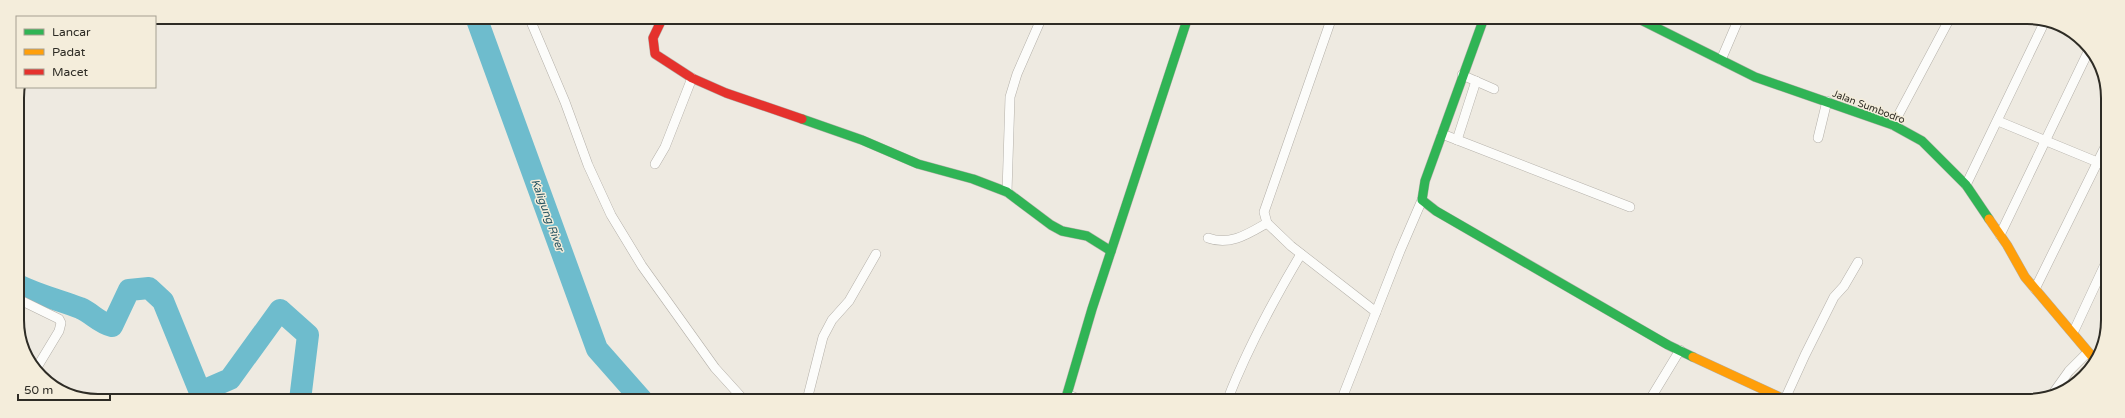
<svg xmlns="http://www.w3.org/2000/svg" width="2125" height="418" font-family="'Varela Round',sans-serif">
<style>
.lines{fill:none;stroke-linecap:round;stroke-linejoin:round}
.river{stroke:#6ebccd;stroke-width:22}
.street-casing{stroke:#b4b0a9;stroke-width:10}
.fast-casing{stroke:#b4b0a9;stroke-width:10}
.slow-casing{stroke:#b4b0a9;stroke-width:10}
.jam-casing{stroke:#b4b0a9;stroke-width:10}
.street{stroke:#fcfcfa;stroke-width:9}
.fast{stroke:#30b455;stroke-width:9}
.slow{stroke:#ff9f0a;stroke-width:9}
.jam{stroke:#e5322d;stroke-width:9}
.labels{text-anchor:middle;stroke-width:3;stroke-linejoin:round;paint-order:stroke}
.street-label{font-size:10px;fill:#2e2c25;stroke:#f4eddb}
.water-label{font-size:11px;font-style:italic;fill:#275663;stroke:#f4eddb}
.rim{fill:none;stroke:#2e2c25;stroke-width:2}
</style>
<rect width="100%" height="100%" fill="#eeeae1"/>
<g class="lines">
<!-- river -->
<g class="river">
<polyline points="476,17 597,349 642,400"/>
<path d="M 18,285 C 38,295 59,300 80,308 C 92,313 99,323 112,326 L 129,290 L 149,288 L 163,301 L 200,392 L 230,379 L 280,310 L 308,335 L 300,400"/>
</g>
<!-- street casing -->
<g class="street-casing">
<g id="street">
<polyline points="529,17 565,102 588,165 611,215 642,266 715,368 744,400"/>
<polyline points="1332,17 1264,212 1267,223 1291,246 1376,312 1400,251 1422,200"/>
<polyline points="1721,60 1739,18"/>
<polyline points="1462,75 1494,89"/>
<polyline points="1998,121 2107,166"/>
<polyline points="1893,125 1950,18"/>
<polyline points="1442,134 1630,207"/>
<polyline points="1818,138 1827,101"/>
<polyline points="1457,140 1476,81"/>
<polyline points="655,164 665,147 692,78"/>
<polyline points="1966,185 2045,21"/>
<polyline points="1007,192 1010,97 1017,74 1042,17"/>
<polyline points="2000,235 2089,50"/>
<path d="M 1208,238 C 1230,246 1248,234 1267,223"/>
<polyline points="2035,289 2107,143"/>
<polyline points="18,299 59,319 61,323 59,331 36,369"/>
<polyline points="2073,333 2107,260"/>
<polyline points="2054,392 2069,371 2088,352"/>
<polyline points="1067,394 1083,401"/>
<polyline points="1785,399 1805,355 1834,297 1844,286 1858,262"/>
<polyline points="807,400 823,337 832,320 849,301 876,254"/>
<path d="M 1227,401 C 1247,349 1273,301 1301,254"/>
<polyline points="1341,401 1376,312"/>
<polyline points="1649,401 1680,350"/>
</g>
</g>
<!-- fast casing -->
<g class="fast-casing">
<g id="fast">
<polyline points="1484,18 1425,181 1422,200 1436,211 1668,345 1693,357"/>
<polyline points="1637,18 1755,77 1893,125 1922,141 1966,185 1989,219"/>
<polyline points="802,119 862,140 918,164 973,179 1007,192 1051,225 1062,231 1087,236 1111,251"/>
<polyline points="1065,401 1092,309 1188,17"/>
</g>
</g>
<!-- slow casing -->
<g class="slow-casing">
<g id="slow">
<polyline points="1989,219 2007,245 2025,277 2096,361"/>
<polyline points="1693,357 1788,401"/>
</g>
</g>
<!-- jam casing -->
<g class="jam-casing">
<polyline id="jam" points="663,17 653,38 655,54 692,78 726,93 802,119"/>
</g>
<!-- street -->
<use href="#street" class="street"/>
<!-- fast -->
<use href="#fast" class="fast"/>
<!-- slow -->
<use href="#slow" class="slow"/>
<!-- jam -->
<use href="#jam" class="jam"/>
</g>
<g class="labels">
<!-- street labels -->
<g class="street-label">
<text transform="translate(1869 106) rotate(21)" y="4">Jalan Sumbodro</text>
</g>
<!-- water labels -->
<g class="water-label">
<text transform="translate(548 215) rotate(70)" y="4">Kaligung River</text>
</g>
</g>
<!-- crop -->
<path d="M0 0H2125V418H0ZM98 24H2027A74 74 0 0 1 2101 98V320A74 74 0 0 1 2027 394H98A74 74 0 0 1 24 320V98A74 74 0 0 1 98 24Z" fill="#f4eddb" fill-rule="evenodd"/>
<path class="rim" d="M98 24H2027A74 74 0 0 1 2101 98V320A74 74 0 0 1 2027 394H98A74 74 0 0 1 24 320V98A74 74 0 0 1 98 24Z"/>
<!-- legend -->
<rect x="16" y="16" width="140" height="72" fill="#f4eddb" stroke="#a5a092"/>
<rect x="24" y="29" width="20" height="6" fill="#30b455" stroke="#a5a092"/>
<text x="52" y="36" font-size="12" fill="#2e2c25">Lancar</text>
<rect x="24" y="49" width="20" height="6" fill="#ff9f0a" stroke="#a5a092"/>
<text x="52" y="56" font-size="12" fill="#2e2c25">Padat</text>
<rect x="24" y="69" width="20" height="6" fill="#e5322d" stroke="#a5a092"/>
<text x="52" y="76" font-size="12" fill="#2e2c25">Macet</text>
<!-- scale -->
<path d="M18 394v6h92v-6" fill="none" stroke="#2e2c25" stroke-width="2"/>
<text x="24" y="394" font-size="12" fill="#2e2c25" stroke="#f4eddb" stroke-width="3" paint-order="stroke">50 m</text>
</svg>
